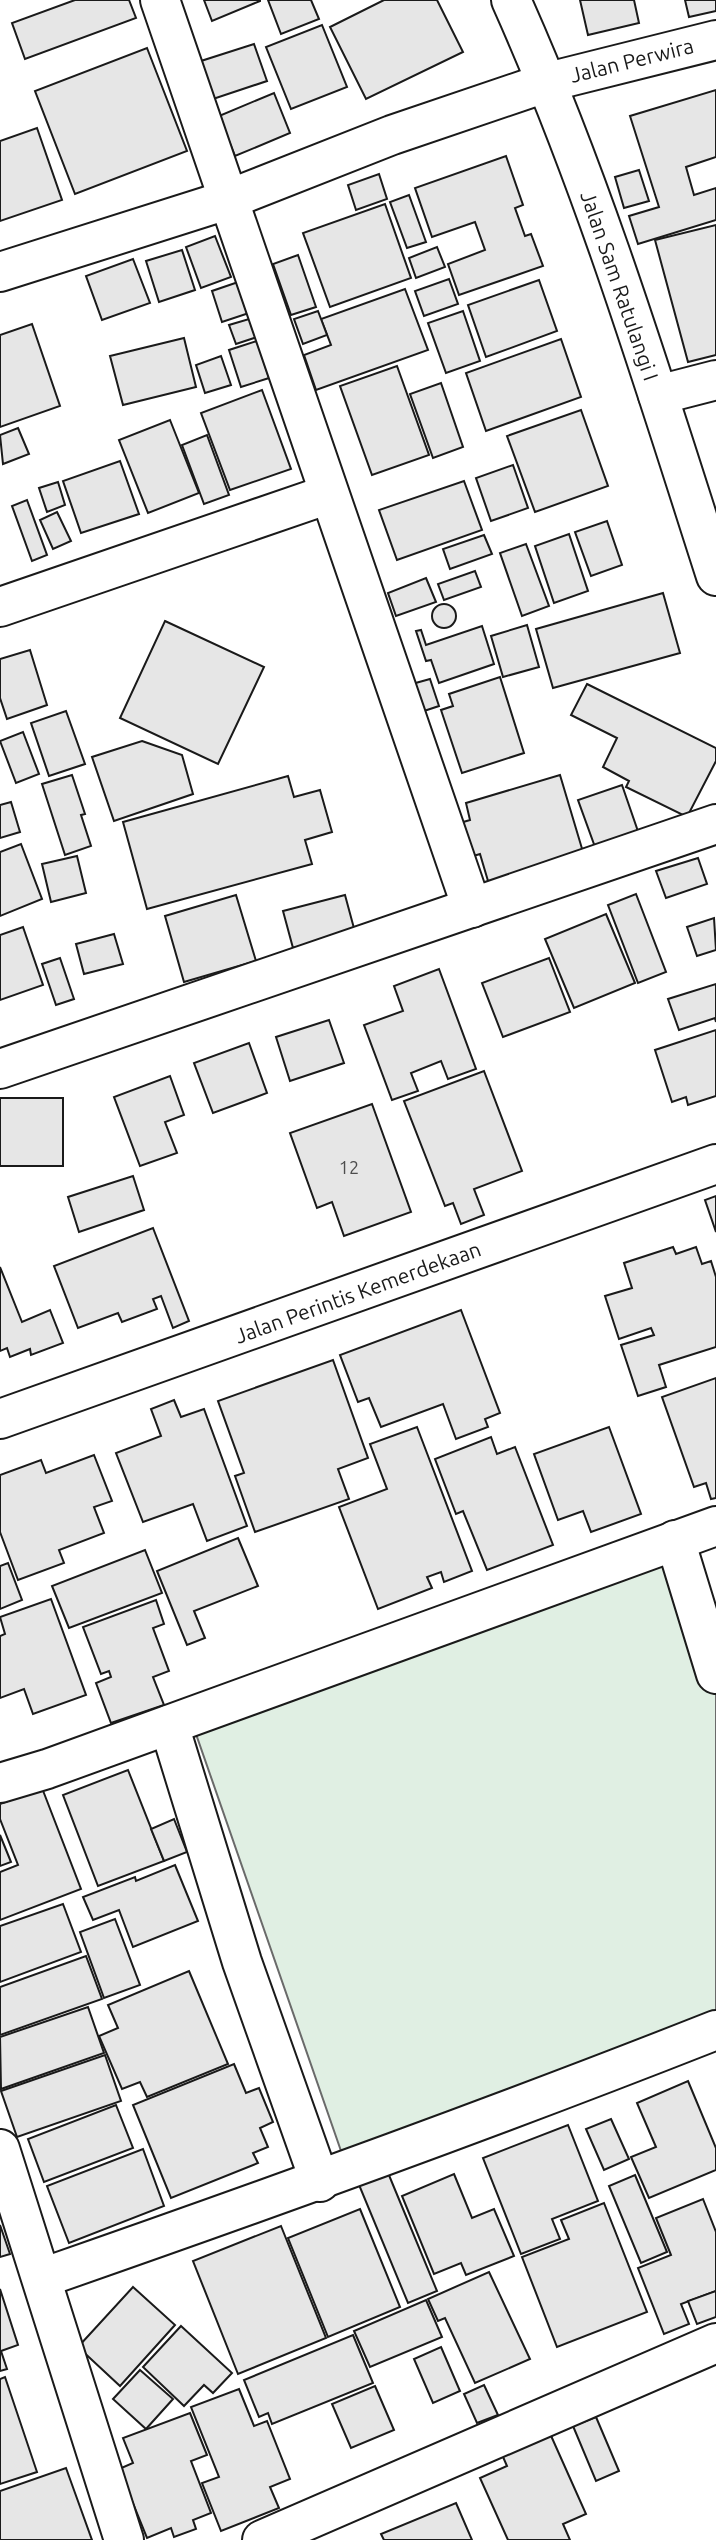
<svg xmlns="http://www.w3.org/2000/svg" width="716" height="2540" font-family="Ubuntu,sans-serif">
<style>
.green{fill:#e0efe3;stroke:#6a6a6a;stroke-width:2}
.building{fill:#e6e6e6;stroke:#1a1a1a;stroke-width:2}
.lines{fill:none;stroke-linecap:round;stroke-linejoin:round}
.minor-casing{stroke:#1a1a1a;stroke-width:42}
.major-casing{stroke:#1a1a1a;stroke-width:42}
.minor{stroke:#fff;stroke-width:38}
.major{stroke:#fff;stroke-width:38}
.labels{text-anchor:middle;stroke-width:5;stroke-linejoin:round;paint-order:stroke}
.number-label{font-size:18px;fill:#4d4d4d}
.street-label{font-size:21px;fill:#1a1a1a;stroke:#fff}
</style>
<rect width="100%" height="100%" fill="#fff"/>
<!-- green -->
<polygon class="green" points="678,1560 716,1667 716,2024 348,2171 196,1734"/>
<!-- building -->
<g class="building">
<polygon points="75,0 129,0 136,18 25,59 12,23"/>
<polygon points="204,0 260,0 260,1 212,21"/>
<polygon points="268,0 311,0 319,19 281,34"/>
<polygon points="384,0 437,0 463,52 366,99 330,27"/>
<polygon points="580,0 634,0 639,23 588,35"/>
<polygon points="685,0 716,0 716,11 689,17"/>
<polygon points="322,25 347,87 291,109 266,47"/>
<polygon points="254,44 267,81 213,99 201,61"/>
<polygon points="147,48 187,151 75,194 35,91"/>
<polygon points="716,90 716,157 686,167 694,195 716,188 716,220 638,244 629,216 659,207 630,116"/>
<polygon points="274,93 290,133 235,156 219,116"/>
<polygon points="37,128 62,200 0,221 0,141"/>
<polygon points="506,156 523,205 515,208 525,236 531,234 543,266 459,295 448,264 485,250 475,222 432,237 415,188"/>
<polygon points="639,170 649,201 624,208 615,177"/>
<polygon points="379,174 387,199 356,210 348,185"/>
<polygon points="409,195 426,242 407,248 390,202"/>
<polygon points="385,204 411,278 330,307 303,233"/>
<polygon points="716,225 716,355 688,362 655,240"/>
<polygon points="215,236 231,277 201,288 186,247"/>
<polygon points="437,247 445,267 416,278 409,258"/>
<polygon points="182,250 195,290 159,302 146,261"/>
<polygon points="298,255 316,307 291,315 273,264"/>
<polygon points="133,259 150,303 102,320 86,276"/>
<polygon points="449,279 458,304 424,316 415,291"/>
<polygon points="244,280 255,311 222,322 212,291"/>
<polygon points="539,280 557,331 486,357 468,305"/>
<polygon points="405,289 428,350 316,390 304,355 331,345 321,319"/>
<polygon points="318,311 327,335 303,344 294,319"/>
<polygon points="463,311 480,361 446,373 428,323"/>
<polygon points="256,317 263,335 236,344 229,325"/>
<polygon points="32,324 60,406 0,427 0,335"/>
<polygon points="184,338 196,387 123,405 110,356"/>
<polygon points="561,339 581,397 486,431 466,373"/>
<polygon points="257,341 269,378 241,387 229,350"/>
<polygon points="221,356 231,385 205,393 196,365"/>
<polygon points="397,366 429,455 372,475 340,386"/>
<polygon points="441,383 463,447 433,458 410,394"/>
<polygon points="262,390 291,469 230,490 201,413"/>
<polygon points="581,410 608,486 535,512 507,436"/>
<polygon points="170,420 199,493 148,513 119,440"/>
<polygon points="18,428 29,454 3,464 0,435"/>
<polygon points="207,435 229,495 204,504 182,445"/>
<polygon points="120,461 139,514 81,533 63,481"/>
<polygon points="513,465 528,508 491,521 476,478"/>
<polygon points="464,481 482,530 397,560 379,510"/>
<polygon points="58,482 65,505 47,512 39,488"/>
<polygon points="27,500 47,555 32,561 12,506"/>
<polygon points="57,512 71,541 53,549 40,520"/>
<polygon points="607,521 622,565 591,576 575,532"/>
<polygon points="569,534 588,591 554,603 535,546"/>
<polygon points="484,535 492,554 450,569 443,549"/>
<polygon points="526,544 549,606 522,616 500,553"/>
<polygon points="475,571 481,587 444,600 438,584"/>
<polygon points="426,578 436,602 396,616 388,593"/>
<polygon points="663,593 680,653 553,688 536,629"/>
<circle cx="444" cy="616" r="12"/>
<polygon points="165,621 264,667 218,764 120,718"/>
<polygon points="527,625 539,667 503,677 491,636"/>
<polygon points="482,626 494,664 439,683 431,660 426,661 416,631 421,630 426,645"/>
<polygon points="30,650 47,705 7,719 0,698 0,659"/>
<polygon points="500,677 524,753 462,773 441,710 453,706 449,694"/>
<polygon points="430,679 439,706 421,712 412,684"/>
<polygon points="587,684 716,748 716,761 687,817 626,787 629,781 603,767 617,738 571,715"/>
<polygon points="66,711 85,764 49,776 31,723"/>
<polygon points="23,732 39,774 16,783 0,741"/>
<polygon points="142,741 182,755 193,794 114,821 92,757"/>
<polygon points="72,775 85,814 81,815 91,846 65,855 42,784"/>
<polygon points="560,775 586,862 491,891 480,854 463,859 453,825 470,820 466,803"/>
<polygon points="288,776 294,797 320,790 332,832 305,840 312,864 147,909 123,822"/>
<polygon points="622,785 642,843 599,858 578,800"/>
<polygon points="11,802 20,832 0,838 0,805"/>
<polygon points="21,844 42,899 0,916 0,852"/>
<polygon points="77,856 86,893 51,902 42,864"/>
<polygon points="698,858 707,884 666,898 656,871"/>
<polygon points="636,894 666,972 638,983 608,905"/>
<polygon points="236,895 256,961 184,982 165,916"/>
<polygon points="345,895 355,932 293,948 283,911"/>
<polygon points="606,914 635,983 574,1008 545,939"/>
<polygon points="714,918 716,950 697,956 687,927"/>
<polygon points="23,927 43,985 0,1000 0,935"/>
<polygon points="114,934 123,964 84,974 76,944"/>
<polygon points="60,958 74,999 56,1005 42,964"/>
<polygon points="549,958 570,1012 503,1037 482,983"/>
<polygon points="439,969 476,1069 448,1079 441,1061 411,1073 418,1091 392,1100 364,1025 403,1011 394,986"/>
<polygon points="716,984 716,1022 715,1018 679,1030 668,999"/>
<polygon points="329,1020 344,1063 290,1081 276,1037"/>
<polygon points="716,1030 716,1096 688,1105 686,1097 672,1102 655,1050"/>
<polygon points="249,1043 267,1093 213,1113 194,1063"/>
<polygon points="484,1071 522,1171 474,1189 484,1215 461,1224 453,1203 445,1206 404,1101"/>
<polygon points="170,1076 184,1115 165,1122 177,1153 140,1166 114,1097"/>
<rect x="0" y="1098" width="63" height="68"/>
<polygon points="372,1104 411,1212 344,1236 332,1202 317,1208 290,1133"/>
<polygon points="133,1176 144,1210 79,1232 68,1197"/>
<polygon points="716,1196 716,1232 705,1200"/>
<polygon points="153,1228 189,1321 173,1328 161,1296 153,1299 157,1309 122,1322 118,1313 78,1328 54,1266"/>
<polygon points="673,1247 676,1254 696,1247 702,1264 711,1261 716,1277 716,1347 659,1365 666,1387 638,1396 621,1345 654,1335 651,1328 619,1339 605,1296 632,1288 624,1263"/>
<polygon points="0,1267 22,1322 50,1310 63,1343 31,1355 30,1349 10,1357 7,1348 0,1351"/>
<polygon points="461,1310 500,1413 485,1419 488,1427 456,1439 443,1404 381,1427 369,1398 358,1402 340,1355"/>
<polygon points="333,1360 368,1458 338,1469 349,1499 255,1532 235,1476 244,1473 218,1401"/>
<polygon points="716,1378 716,1498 711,1499 706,1483 694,1487 662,1397"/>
<polygon points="174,1400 181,1417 204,1409 247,1526 207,1541 193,1504 143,1522 116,1453 161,1436 151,1409"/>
<polygon points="417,1427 472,1571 444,1582 441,1572 427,1577 432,1588 378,1609 339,1507 387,1489 370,1444"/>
<polygon points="609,1427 641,1514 591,1532 583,1511 558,1520 534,1454"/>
<polygon points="491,1437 497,1454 515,1447 553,1545 487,1570 463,1511 456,1514 435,1459"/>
<polygon points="94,1455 112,1501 94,1507 104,1533 59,1550 64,1563 18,1580 0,1532 0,1475 41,1460 46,1473"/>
<polygon points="238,1538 258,1586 194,1611 205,1638 187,1645 157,1571"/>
<polygon points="145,1550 162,1593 69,1628 52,1586"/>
<polygon points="8,1563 22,1600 0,1609 0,1566"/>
<polygon points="51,1599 86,1695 33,1714 24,1689 0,1698 0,1636 5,1634 0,1617"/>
<polygon points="156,1600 164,1624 153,1628 169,1671 153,1677 164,1705 111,1723 96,1683 111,1677 109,1671 101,1674 83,1627"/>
<polygon points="128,1770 164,1861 98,1886 63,1795"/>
<polygon points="42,1788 81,1889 0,1920 0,1872 18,1865 0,1819 0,1804"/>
<polygon points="174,1819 187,1852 164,1861 151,1829"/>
<polygon points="0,1835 11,1862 0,1866"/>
<polygon points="175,1865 198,1921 133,1947 119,1910 93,1920 83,1897 135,1877 136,1881"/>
<polygon points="63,1904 81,1952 0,1982 0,1926"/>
<polygon points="115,1919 140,1985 104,1998 80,1932"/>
<polygon points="86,1956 102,1999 0,2035 0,1987"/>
<polygon points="189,1971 228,2064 147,2097 140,2082 122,2089 99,2036 118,2028 108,2005"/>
<polygon points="88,2007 104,2053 1,2089 0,2037"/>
<polygon points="105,2055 121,2101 17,2137 1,2091"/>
<polygon points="234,2064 246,2093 259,2088 273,2122 260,2128 268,2147 253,2153 258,2163 171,2198 133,2105"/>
<polygon points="688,2081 716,2148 716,2170 649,2198 631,2157 656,2147 637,2103"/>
<polygon points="116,2105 133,2148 44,2182 28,2139"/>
<polygon points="611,2119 629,2159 604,2170 586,2129"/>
<polygon points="568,2125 598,2201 552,2219 560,2239 521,2254 483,2158"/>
<polygon points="143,2149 164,2206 69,2243 47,2186"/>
<polygon points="386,2168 437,2291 408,2303 357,2180"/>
<polygon points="454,2174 472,2218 494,2209 514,2256 466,2275 461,2263 434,2274 402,2196"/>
<polygon points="635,2175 667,2252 641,2263 609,2186"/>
<polygon points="703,2199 716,2232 716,2291 681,2304 689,2324 664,2334 638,2268 671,2255 656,2218"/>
<polygon points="604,2203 647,2312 557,2347 522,2257 569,2239 561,2220"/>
<polygon points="360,2209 400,2307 328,2337 288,2238"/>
<polygon points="0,2225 10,2254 0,2257"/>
<polygon points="281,2226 326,2338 238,2374 193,2261"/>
<polygon points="489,2272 530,2359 475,2383 445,2318 438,2321 428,2299"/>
<polygon points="133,2287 175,2325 120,2386 78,2347"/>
<polygon points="0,2289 18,2345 1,2351 7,2369 0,2371"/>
<polygon points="716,2291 716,2317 697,2324 688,2301"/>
<polygon points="426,2300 442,2337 370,2367 354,2331"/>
<polygon points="181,2326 232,2373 213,2393 204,2385 184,2406 143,2367"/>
<polygon points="353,2335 373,2383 272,2424 268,2413 259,2417 244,2380"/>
<polygon points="441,2347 460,2391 433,2403 414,2359"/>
<polygon points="140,2370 173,2399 146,2429 113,2399"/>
<polygon points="5,2377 37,2472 0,2484 0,2379"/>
<polygon points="484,2385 498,2415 477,2423 464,2394"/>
<polygon points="375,2386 394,2430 351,2448 332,2404"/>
<polygon points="239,2389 254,2426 267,2421 290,2479 270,2487 279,2508 221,2531 202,2483 219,2477 191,2407"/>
<polygon points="190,2413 207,2455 191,2461 211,2513 193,2520 196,2529 174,2537 171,2528 147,2538 119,2469 133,2463 123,2438"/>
<polygon points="596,2417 619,2471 596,2481 573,2426"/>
<polygon points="548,2429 586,2514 563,2524 570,2540 508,2540 480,2478 507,2466 500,2450"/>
<polygon points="66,2468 92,2540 0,2540 0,2491"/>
<polygon points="456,2503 472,2540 384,2540 381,2534"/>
</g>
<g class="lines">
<!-- minor casing -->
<g class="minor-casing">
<g id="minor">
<polyline points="160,0 472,908"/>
<polyline points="0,272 227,200 392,135 548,82 716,40"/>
<polyline points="658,395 716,380"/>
<polyline points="0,607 329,494"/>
<polyline points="0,1069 716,824"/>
<polyline points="675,1540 716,1674"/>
<polyline points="169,1725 242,1962 320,2182"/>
<polyline points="0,1783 47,1769 716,1526"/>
<polyline points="0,2149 124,2540"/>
<path d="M 42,2278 C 269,2199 493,2118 716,2030"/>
<polyline points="262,2540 716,2343"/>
</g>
</g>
<!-- major casing -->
<g class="major-casing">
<g id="major">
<path d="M 511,0 C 594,185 654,383 716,576"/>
<polyline points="0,1419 716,1164"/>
</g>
</g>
<!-- minor -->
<use href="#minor" class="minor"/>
<!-- major -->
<use href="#major" class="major"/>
</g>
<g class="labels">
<!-- number labels -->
<g class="number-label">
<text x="349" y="1174">12</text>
</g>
<!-- street labels -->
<g class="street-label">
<text transform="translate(632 61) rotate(-14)" y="7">Jalan Perwira</text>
<text transform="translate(619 286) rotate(71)" y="7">Jalan Sam Ratulangi I</text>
<text transform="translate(358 1293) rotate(-20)" y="7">Jalan Perintis Kemerdekaan</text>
</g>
</g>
</svg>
